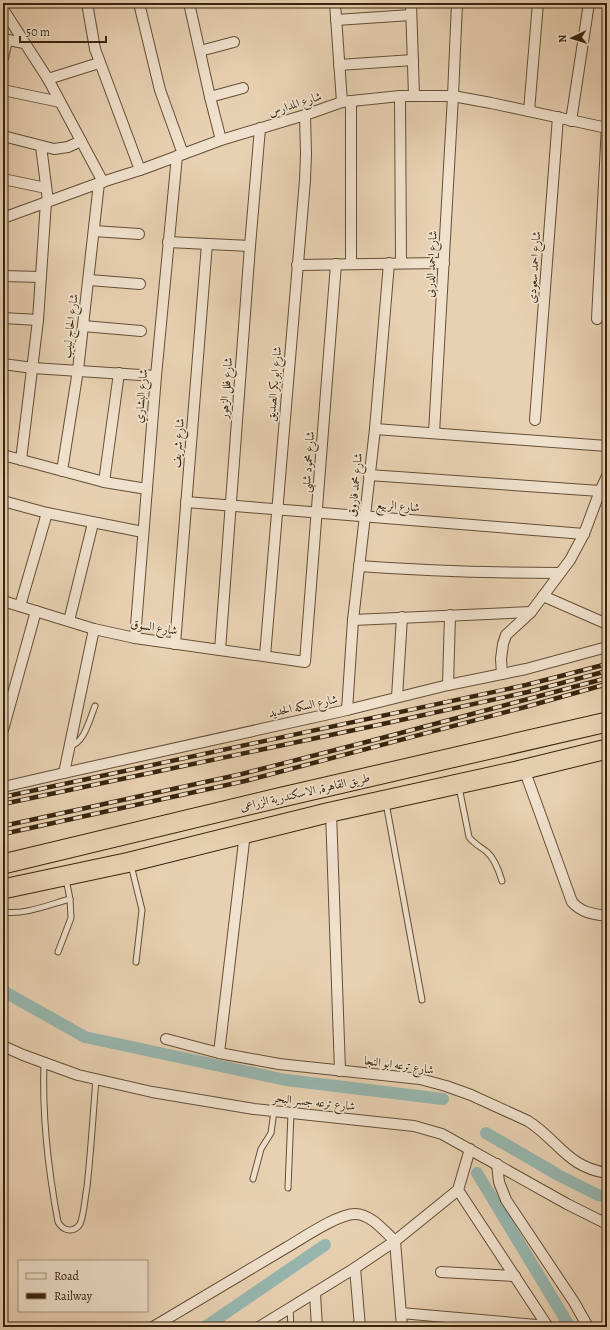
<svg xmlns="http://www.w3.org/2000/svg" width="610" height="1330" font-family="Alegreya,Amiri,serif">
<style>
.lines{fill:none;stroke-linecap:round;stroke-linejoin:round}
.canal{stroke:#97b7b0;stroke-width:12}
.lane-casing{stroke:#644f36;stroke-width:7}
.street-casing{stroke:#644f36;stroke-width:12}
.highway-casing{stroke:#38240d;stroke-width:21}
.lane{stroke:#f0e1cd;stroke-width:5}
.street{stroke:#f0e1cd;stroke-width:10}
.highway{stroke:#e8d1b2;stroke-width:19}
.rail-casing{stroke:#38240d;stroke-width:4.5}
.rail{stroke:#f0e1cd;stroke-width:3;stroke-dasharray:9;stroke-linecap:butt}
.labels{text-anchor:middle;stroke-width:3.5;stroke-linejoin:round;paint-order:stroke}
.street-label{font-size:12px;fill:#38240d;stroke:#f0e1cd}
</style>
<rect width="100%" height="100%" fill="#e8d1b2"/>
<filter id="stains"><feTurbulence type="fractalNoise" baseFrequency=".005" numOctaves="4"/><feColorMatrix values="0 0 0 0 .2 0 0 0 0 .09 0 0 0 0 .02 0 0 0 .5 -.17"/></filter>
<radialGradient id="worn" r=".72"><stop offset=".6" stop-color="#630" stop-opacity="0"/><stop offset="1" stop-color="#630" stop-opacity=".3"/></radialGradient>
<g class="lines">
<!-- canal -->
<g class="canal">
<polyline points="3,991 85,1037 286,1080 443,1099"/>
<polyline points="486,1133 560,1176 598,1195 607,1197"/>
<polyline points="477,1173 570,1327"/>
<polyline points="205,1327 325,1245"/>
</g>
<!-- lane casing -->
<g class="lane-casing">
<g id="lane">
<path d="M 69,746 C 84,745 90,718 95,706"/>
<path d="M 459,787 L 469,837 C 474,844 481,847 487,852 C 495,859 499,871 502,881"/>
<polyline points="386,803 422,1000"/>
<polyline points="131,865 142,910 136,962"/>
<path d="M 3,912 C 25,915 48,905 70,899"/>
<polyline points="58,952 71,918 70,899 66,879"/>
<path d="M 44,1063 C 42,1117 48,1169 58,1222 C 61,1227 64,1230 70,1230 C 74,1230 78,1227 80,1224 C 84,1215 85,1197 87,1187 C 91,1151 93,1115 96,1079"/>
<polyline points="253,1179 261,1149 271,1133 274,1111"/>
<polyline points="288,1188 291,1113"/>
<polyline points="290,1309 291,1327"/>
</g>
</g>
<!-- street casing -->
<g class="street-casing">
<g id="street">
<polyline points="87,3 95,49 140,170"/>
<polyline points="139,3 160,90 183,154"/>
<polyline points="189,3 210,97 221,140"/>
<polyline points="335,3 342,102"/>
<polyline points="411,3 414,96"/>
<polyline points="3,9 48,79 103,182"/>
<polyline points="336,20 411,15"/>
<polyline points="3,39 24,43"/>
<polyline points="200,51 234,42"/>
<polyline points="3,58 7,40"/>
<polyline points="339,65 413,60"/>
<polyline points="48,79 99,63"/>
<polyline points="3,90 60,102"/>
<polyline points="400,96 401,263"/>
<polyline points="210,97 243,88"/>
<polyline points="529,111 538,3"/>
<polyline points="571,121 589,3"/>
<polyline points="3,136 54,149 68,147 81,141"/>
<polyline points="41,146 48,201"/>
<polyline points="3,179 46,188"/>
<polyline points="3,218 99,183 140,170 221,140 305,115 342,102 400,96 453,96 491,103 607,128"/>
<polyline points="94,231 139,234"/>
<polyline points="168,242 250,246"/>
<polyline points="351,264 351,101"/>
<polyline points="297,265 444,263"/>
<polyline points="3,276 41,277"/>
<polyline points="89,280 140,284"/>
<polyline points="3,318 38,320"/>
<polyline points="597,319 607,125"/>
<polyline points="83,326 141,331"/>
<polyline points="3,364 33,368 156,376"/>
<polyline points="535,420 558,117"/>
<polyline points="375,429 607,446"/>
<polyline points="434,433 453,96 457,3"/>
<polyline points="3,455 104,482 147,489"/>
<polyline points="21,460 38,320 46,202"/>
<polyline points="62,471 78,370 99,183"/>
<polyline points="369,475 600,491"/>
<polyline points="104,482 119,373"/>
<polyline points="3,501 47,513 143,532"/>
<polyline points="186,502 584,534"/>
<path d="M 359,566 C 426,571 492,573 559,573"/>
<polyline points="543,596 607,624"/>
<polyline points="3,601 94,629 135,638 305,662 336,264"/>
<polyline points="20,606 47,513"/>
<polyline points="353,620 531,612"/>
<polyline points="69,621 93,523"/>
<polyline points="135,638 156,376 177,156"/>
<polyline points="175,644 207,244"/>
<polyline points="220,650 250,246 260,128"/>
<polyline points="265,656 305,180 306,154 305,115"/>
<polyline points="502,674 501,659 503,644 506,635 531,612 570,560 584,534 600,491 607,476"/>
<polyline points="448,685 450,615"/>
<polyline points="397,697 402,617"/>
<polyline points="347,710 353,620 375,429 389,263"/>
<polyline points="3,730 36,611"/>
<path d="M 524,769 L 572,902 C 582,913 593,914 607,916"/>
<polyline points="64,773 94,629"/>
<polyline points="3,787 64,773 347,710 448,685 526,669 607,647"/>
<polyline points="331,812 340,1071"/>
<path d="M 166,1039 L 219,1053 L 279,1064 L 420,1079 L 446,1086 L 471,1095 L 528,1121 C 559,1141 567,1167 607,1173"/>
<polyline points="3,1046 23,1055 78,1075 152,1092 254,1109 414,1126 442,1134 567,1204 607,1224"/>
<polyline points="219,1053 245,833"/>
<polyline points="497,1164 499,1182 506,1200 574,1302 588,1327"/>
<polyline points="458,1190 548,1327"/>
<polyline points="355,1268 360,1327"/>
<polyline points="441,1272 515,1276"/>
<polyline points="315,1294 317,1327"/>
<polyline points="401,1313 548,1326"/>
<path d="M 153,1327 C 196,1301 240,1275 284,1249 C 300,1240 337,1214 355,1214 C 371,1214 384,1231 395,1241 L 402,1327"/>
<polyline points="259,1327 355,1268 395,1241 458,1190 470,1149"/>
</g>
</g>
<!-- highway casing -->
<g class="highway-casing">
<g id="highway">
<polyline points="3,864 278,798 607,722"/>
<polyline points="3,889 130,862 331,812 517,771 607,749"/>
</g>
</g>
<!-- lane -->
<use href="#lane" class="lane"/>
<!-- street -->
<use href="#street" class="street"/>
<!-- highway -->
<use href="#highway" class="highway"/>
<!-- rail casing -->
<g class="rail-casing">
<g id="rail">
<polyline points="3,797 526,685 607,664"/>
<polyline points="3,804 378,725 528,692 607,671"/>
<polyline points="3,826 242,774 378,739 607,678"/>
<polyline points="3,834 245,781 529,706 607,684"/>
</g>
</g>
<!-- rail -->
<use href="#rail" class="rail"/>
</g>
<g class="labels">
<!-- street labels -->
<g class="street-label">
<text transform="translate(295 104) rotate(-18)" y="4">شارع المدارس</text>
<text transform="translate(431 264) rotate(-87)" y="4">شارع احمد الدربى</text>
<text transform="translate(534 267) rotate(-86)" y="4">شارع احمد سعودى</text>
<text transform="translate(70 326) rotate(-83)" y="4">شارع الحاج لبيب</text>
<text transform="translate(274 384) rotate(-85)" y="4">شارع ابو بكر الصديق</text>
<text transform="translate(226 388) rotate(-86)" y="4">شارع فلل الزهور</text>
<text transform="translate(141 396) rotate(-85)" y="4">شارع البشاري</text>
<text transform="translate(178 443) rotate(-85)" y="4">شارع شريف</text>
<text transform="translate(308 462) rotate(-86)" y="4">شارع محمود شلبى</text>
<text transform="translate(355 485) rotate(-84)" y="4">شارع محمد فاروق</text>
<text transform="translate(398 506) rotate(4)" y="4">شارع الربيع</text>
<text transform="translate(154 627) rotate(9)" y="4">شارع السوق</text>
<text transform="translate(303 706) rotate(-12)" y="4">شارع السكه الحديد</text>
<text transform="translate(305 792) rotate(-13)" y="4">طريق القاهرة, الاسكندرية الزراعى</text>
<text transform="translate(399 1065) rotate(8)" y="4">شارع ترعه ابو النجا</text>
<text transform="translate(314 1102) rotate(6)" y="4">شارع ترعه جسر البحر</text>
</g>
</g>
<!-- margin -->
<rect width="610" height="1330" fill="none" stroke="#e8d1b2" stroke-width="16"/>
<rect x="4" y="4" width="602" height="1322" fill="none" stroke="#38240d" stroke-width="2"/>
<rect x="8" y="8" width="594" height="1314" fill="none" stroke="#38240d"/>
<!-- legend -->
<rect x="18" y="1260" width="130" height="52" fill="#f0e1cd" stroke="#a69580"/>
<rect x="26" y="1273" width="20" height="6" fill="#f0e1cd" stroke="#a69580"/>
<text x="54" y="1280" font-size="12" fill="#38240d">Road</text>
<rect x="26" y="1293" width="20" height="6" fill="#38240d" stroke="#a69580"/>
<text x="54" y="1300" font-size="12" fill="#38240d">Railway</text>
<!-- north arrow -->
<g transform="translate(572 38) rotate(266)" stroke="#f0e1cd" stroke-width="3" paint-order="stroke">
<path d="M0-3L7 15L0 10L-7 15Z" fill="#38240d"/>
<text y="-6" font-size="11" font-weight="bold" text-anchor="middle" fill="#38240d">N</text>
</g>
<!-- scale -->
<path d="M20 36v6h86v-6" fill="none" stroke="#38240d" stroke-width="2"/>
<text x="26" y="36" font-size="12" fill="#38240d" stroke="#f0e1cd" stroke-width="3" paint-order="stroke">50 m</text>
<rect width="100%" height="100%" filter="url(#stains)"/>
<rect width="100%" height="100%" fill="url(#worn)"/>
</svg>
